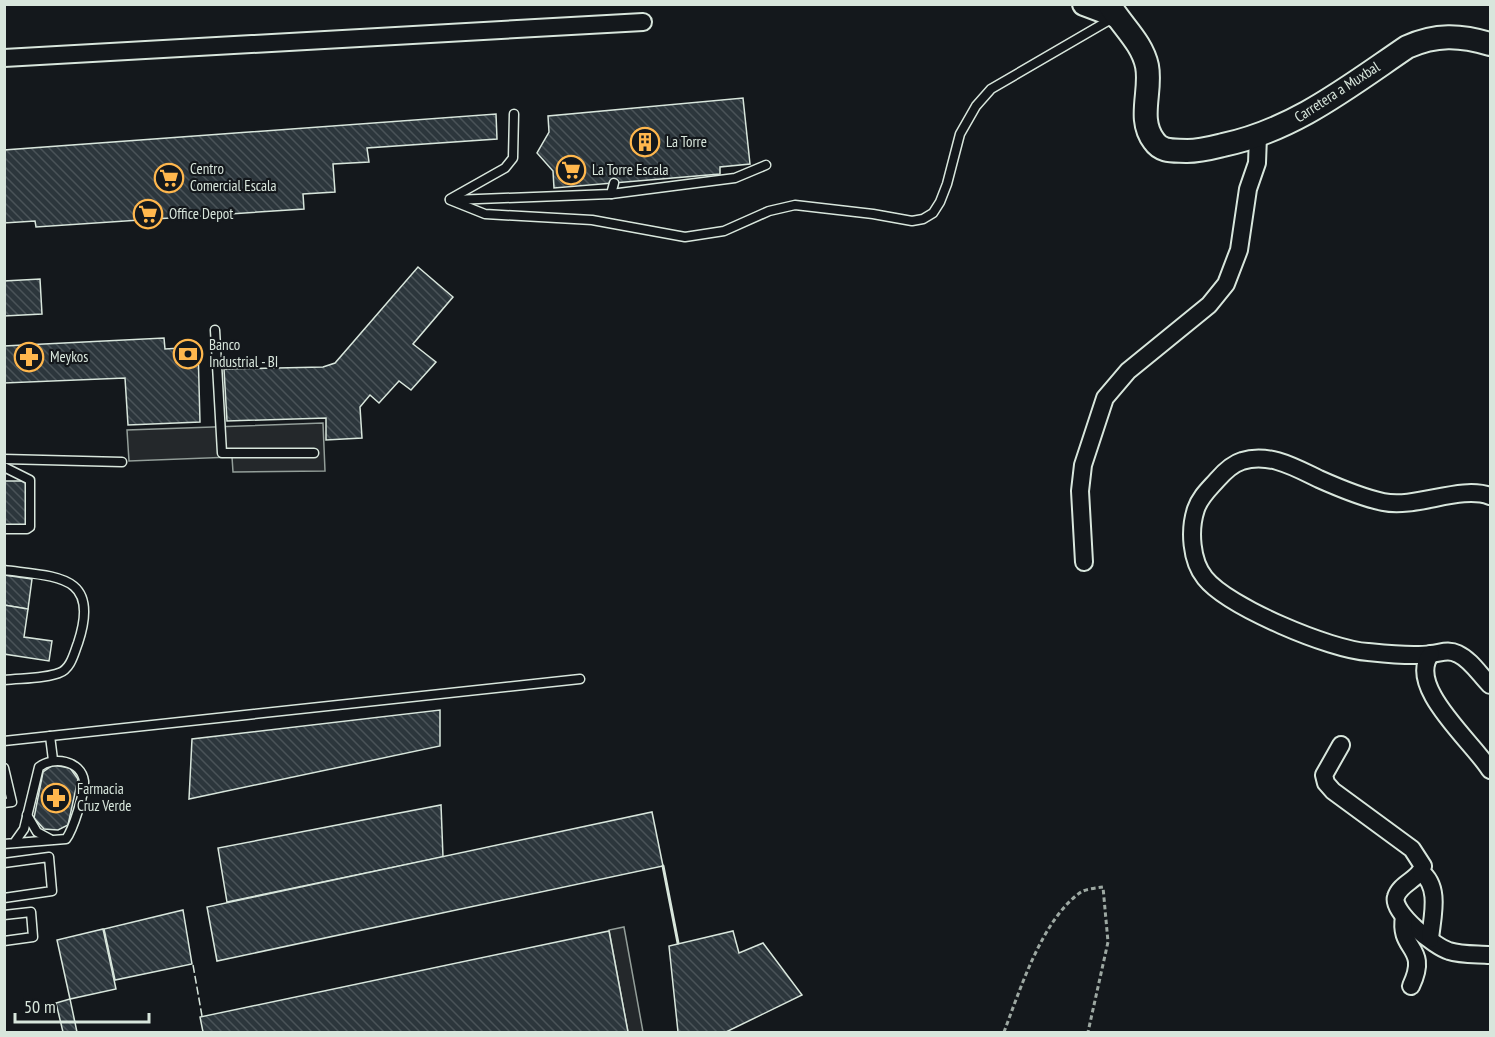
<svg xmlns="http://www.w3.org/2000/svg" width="1495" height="1037" font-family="'PT Sans Narrow',sans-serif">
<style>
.parking{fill:#24282b;stroke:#939e99;stroke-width:1.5}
.building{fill:url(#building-back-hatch);stroke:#d8e6dc;stroke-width:1.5}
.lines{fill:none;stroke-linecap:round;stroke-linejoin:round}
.lane-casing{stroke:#d8e6dc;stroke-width:11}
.street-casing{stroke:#d8e6dc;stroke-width:20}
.secondary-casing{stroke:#d8e6dc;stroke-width:26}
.path{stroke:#9da8a2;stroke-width:3;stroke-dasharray:4.5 3;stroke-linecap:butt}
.lane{stroke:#14181c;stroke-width:8}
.street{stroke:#14181c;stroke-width:16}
.secondary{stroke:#14181c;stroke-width:22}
.fence{stroke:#d8e6dc;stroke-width:1.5;stroke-dasharray:8 3;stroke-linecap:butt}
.wall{stroke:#d8e6dc;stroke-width:3}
.labels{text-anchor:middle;stroke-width:4.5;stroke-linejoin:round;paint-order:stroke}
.street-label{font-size:15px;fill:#d8e6dc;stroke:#14181c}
.poi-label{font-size:15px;fill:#d8e6dc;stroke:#14181c;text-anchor:start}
</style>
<defs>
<pattern id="building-back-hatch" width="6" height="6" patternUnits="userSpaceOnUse" patternTransform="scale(1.5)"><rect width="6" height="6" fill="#2c363c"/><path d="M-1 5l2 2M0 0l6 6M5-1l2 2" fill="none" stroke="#4a5358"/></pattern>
</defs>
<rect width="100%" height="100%" fill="#14181c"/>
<!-- parking -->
<g class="parking">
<polygon points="323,423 325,471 233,472 232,457 129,461 127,430"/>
<polygon points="624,927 643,1032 628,1032 609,930"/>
</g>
<!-- building -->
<g class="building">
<polygon points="743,98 750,164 720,167 720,174 554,188 553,171 537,153 549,132 548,116"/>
<polygon points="496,114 497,139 367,148 369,162 333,164 335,192 303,194 304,209 36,227 35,221 4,223 4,150"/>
<polygon points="418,267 453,297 413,344 436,362 411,390 399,381 379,403 370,395 360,407 362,438 326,440 326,418 227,421 224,369 323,367 335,363"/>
<polygon points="40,279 42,314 4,316 4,281"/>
<polygon points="164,338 165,349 198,347 200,422 128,425 125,378 4,383 4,346"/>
<polygon points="4,481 28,481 28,527 4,526"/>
<polygon points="4,575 32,579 28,609 4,605"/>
<polygon points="4,605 28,609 24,637 52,641 49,661 4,654"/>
<polygon points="440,710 440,746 189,799 192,739"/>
<polygon points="53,765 70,768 78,779 68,825 58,830 44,829 34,818 43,772"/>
<polygon points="441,805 443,857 227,902 218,848"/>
<polygon points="652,812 663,866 217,961 207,907"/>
<polygon points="183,910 192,964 115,980 104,929"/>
<polygon points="103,929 116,989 70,999 57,940"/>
<polygon points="609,931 628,1032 203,1032 200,1017"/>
<polygon points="733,931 739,953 763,943 802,995 726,1032 678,1032 669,946"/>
<polygon points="70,999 77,1032 63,1032 56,1003"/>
</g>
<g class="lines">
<!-- lane casing -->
<g class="lane-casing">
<g id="lane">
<polyline points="611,194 735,178 766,165"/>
<polyline points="450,199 505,168 513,158 514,114"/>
<polyline points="450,200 485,214 592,220 685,237 724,231 769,211 795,205 873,214 912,221 923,219 933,213 940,202 947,184 960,134 976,106 991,89 1113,18"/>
<polyline points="453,200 611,194 614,183"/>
<polyline points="215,330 222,453 314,453"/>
<polyline points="4,459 122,462"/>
<polyline points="4,467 30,480 30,527 27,529 4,529"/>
<path d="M 4,570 C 57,577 101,574 78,643 C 74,653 71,669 59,673 C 43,679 22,678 4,680"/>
<polyline points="50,736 53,760"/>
<polyline points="4,741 580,679"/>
<polyline points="4,768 12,802 4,803"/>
<polyline points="27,815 37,832 50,839"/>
<path d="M 4,844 L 66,839 C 73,830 85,792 84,781 C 81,760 53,756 39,767 L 24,829 L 14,843"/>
<polyline points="4,863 49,857 52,891 4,898"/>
<polyline points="4,915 31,912 33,937 4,941"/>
</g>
</g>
<!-- street casing -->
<g class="street-casing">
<g id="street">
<polyline points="4,58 643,22"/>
<path d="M 1490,496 C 1460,485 1416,509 1383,502 C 1364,498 1337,487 1319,479 C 1296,468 1269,452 1242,461 C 1232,464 1224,472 1217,480 C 1209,489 1200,497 1196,509 C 1189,530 1191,561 1205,578 C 1228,607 1331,650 1368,652 C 1387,654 1413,657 1431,654 C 1441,653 1448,649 1458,654 C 1471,660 1480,675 1490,685"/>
<polyline points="1084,562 1080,491 1083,465 1105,398 1128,371 1209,305 1226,284 1239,250 1248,189 1257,163 1258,136"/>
<path d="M 1431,654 C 1405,686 1474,743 1490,770"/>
<path d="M 1341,745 L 1324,775 L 1326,783 L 1333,791 L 1412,849 L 1423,866 C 1419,880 1400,883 1396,897 C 1391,912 1435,947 1449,951 C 1461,955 1477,954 1490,955"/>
<path d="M 1421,872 C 1441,887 1432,917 1430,939"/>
<path d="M 1404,917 C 1398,951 1430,946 1411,986"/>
</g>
</g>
<!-- secondary casing -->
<g class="secondary-casing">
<g id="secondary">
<polyline points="1084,4 1116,16"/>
<path d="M 1109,4 C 1121,25 1142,42 1147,66 C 1152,91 1137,119 1154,141 C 1162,153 1175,150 1187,151 C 1200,151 1211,148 1223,145 C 1294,130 1348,87 1407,47 C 1436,34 1460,35 1490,44"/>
</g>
</g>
<!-- path -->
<path class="path" d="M 1004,1032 C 1020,990 1042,919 1081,892 C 1086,889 1096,888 1103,887 L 1108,942 L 1088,1032"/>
<!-- lane -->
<use href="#lane" class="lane"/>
<!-- street -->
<use href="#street" class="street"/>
<!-- secondary -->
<use href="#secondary" class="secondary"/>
<!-- fence -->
<polyline class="fence" points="193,965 202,1016"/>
<!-- wall -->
<polyline class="wall" points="663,866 678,943"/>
</g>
<!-- icons -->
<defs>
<g id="building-ring" transform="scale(1.5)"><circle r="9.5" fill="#14181c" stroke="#ffb74d" stroke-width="1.5"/><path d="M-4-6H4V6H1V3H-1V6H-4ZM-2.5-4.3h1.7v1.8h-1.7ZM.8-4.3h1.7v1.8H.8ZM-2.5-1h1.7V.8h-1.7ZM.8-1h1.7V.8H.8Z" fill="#ffb74d"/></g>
<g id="supermarket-ring" transform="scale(1.5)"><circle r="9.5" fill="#14181c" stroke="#ffb74d" stroke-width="1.5"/><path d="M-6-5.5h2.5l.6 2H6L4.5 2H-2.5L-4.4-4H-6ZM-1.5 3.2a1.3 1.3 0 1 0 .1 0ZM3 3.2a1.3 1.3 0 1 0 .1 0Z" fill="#ffb74d"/></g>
<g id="bank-ring" transform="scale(1.5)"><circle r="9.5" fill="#14181c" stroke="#ffb74d" stroke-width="1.5"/><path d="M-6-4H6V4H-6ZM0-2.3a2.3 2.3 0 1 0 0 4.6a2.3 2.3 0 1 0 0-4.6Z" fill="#ffb74d"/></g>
<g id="pharmacy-ring" transform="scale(1.5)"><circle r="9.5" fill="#14181c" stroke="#ffb74d" stroke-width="1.5"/><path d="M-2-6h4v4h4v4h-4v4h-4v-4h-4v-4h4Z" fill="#ffb74d"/></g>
</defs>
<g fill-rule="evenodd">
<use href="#building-ring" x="645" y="142"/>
<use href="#supermarket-ring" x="571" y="170"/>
<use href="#supermarket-ring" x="169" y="178"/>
<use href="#supermarket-ring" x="148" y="214"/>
<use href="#bank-ring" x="188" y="354"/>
<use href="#pharmacy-ring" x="29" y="357"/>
<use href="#pharmacy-ring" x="56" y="798"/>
</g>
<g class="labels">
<!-- street labels -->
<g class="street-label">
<text transform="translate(1337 92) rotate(-33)" y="5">Carretera a Muxbal</text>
</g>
<!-- poi labels -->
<g class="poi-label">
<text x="666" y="147">La Torre</text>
<text x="190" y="174">Centro<tspan x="190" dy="17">Comercial Escala</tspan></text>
<text x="592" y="175">La Torre Escala</text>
<text x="169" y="219">Office Depot</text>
<text x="209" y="350">Banco<tspan x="209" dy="17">Industrial - BI</tspan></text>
<text x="50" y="362">Meykos</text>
<text x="77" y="794">Farmacia<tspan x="77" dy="17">Cruz Verde</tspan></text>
</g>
</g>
<!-- border -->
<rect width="1495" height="1037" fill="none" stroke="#d8e6dc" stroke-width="12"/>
<!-- scale -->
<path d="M15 1013v9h134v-9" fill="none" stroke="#d8e6dc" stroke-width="3"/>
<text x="24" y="1013" font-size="18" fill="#d8e6dc" stroke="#14181c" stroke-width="4.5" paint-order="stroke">50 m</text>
</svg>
